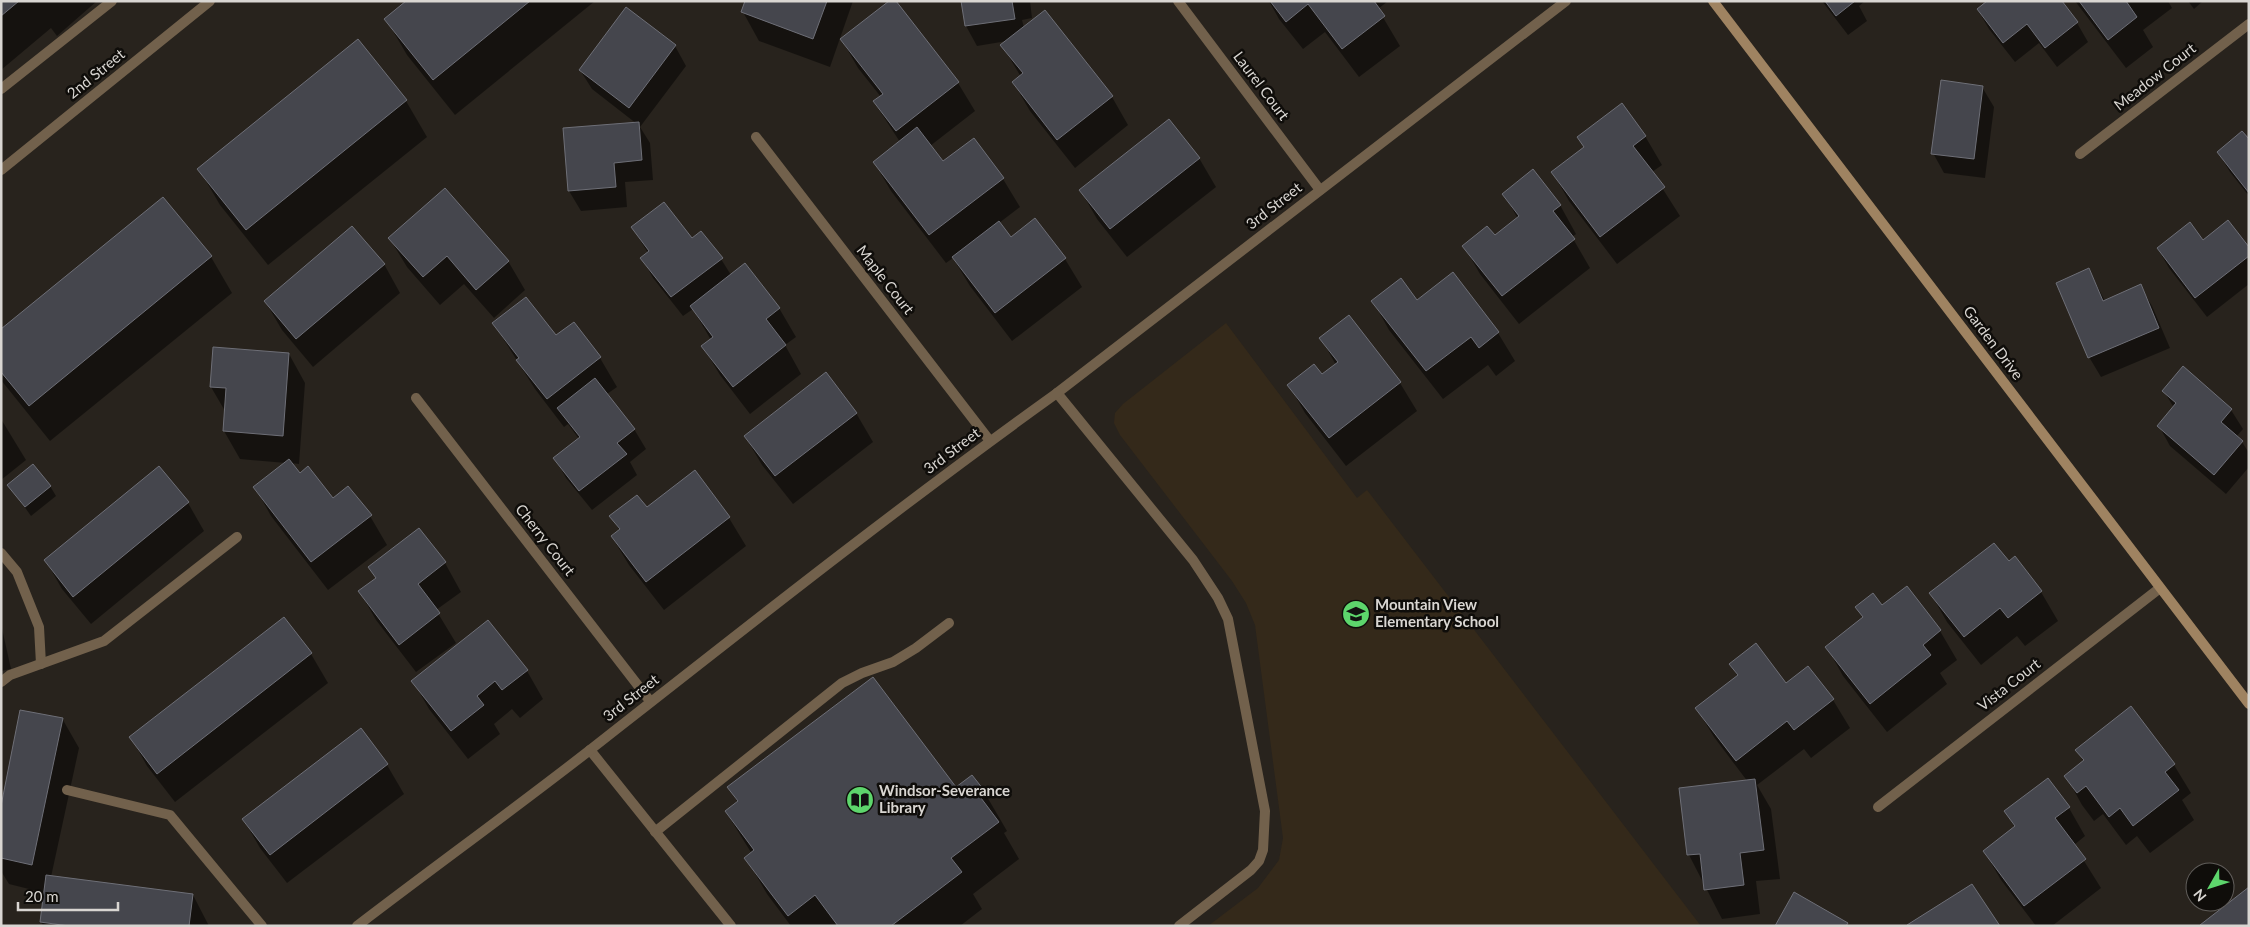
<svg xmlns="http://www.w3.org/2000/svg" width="2250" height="927" font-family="Lato,sans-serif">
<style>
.education{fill:#34291a}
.shadow{fill:#0007}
.building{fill:#45464d;stroke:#6e6f77}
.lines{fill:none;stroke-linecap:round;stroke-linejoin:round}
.lane{stroke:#72614c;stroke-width:10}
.street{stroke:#72614c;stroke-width:10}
.secondary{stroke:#9f8361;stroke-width:10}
.labels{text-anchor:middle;stroke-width:5;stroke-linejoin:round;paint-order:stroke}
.street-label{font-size:15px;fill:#d9d6d2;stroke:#0f0d0a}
.poi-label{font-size:15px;font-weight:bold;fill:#d9d6d2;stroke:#0f0d0a;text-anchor:start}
</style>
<rect width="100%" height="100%" fill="#28231d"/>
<!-- education -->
<polygon class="education" points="1226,323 1357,498 1367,490 1701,926 1208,926 1258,888 1279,860 1283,838 1255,625 1246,603 1232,581 1120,435 1114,423 1115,413 1123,404"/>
<!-- shadow -->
<g class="shadow">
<polygon points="1,1 97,1 57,36 51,28 1,70"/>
<polygon points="408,1 595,1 455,115 407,55 386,19"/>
<polygon points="747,1 853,1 830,67 759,41 743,12"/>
<polygon points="962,1 1030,1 1032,18 1022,20 1024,28 1112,97 1128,125 1075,168 1030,111 1013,82 1021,77 1002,45 1007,41 977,46 966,26"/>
<polygon points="1269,1 1388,1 1378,9 1400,46 1359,77 1325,32 1303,49 1279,19"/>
<polygon points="1822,1 1865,1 1859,6 1867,21 1848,35"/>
<polygon points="2075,1 2168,1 2172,8 2143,30 2153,47 2126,68"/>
<polygon points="2188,1 2203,1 2194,9"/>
<polygon points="1978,10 2077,23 2088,42 2057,67 2039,43 2015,62 1989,29"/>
<polygon points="842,40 958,83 975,111 930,146 943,163 1003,179 1020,207 999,223 1011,239 1035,220 1065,259 1082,287 1012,341 970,286 953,258 946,263 891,191 874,162 900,142 874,102 881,97 858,68"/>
<polygon points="358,41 406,101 427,137 268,265 220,205 199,169"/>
<polygon points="675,46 686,66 640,127 650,143 653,180 625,182 627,207 581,211 569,191 564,129 637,124 592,89 580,70"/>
<polygon points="1982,87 1994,107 1985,178 1944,173 1933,153"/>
<polygon points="1645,136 1662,165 1652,172 1680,216 1617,264 1569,201 1553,173"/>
<polygon points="2249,142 2249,196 2230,172 2218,152"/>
<polygon points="1199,158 1216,187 1127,257 1097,219 1081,191"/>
<polygon points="1504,194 1560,205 1576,234 1572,237 1590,268 1519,324 1480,274 1464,246 1494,237 1518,219"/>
<polygon points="163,198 211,257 232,293 50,441 1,380 1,330"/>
<polygon points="632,227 692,240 721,259 731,275 779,308 796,337 785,345 801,374 750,414 720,375 703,347 711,340 693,309 683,316 653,278 642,258 648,253"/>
<polygon points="390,239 508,261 525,290 494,318 464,284 440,305 407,267"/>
<polygon points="2203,241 2249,249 2249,284 2207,317 2169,268 2158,249"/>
<polygon points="384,264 400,293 313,367 282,330 265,301"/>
<polygon points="2089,270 2105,301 2140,286 2152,306 2170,348 2101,377 2089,357 2058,283"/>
<polygon points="1453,274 1498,333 1515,361 1496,376 1488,365 1443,399 1389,330 1373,301 1417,301"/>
<polygon points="494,324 556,337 574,324 600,358 617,387 607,394 634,429 646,449 630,462 637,475 592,510 566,478 555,458 579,439 568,424 564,427 535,389"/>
<polygon points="1321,338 1400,383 1417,411 1346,466 1305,413 1289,385 1322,376 1336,365"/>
<polygon points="289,354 305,383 299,464 291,463 300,475 333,499 370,516 387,545 328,590 271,516 255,487 286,463 240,459 224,431 225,411 211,387"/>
<polygon points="2164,391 2231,410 2243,429 2236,437 2242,442 2249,453 2249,467 2226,494 2170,446 2159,426 2174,408"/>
<polygon points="856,413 873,442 793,504 762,465 745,436"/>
<polygon points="1,419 26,460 1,480"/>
<polygon points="694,472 729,518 746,546 664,610 629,565 612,537 620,531 611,516 647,509"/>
<polygon points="9,485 50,486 56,496 31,516"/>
<polygon points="188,503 204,531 91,624 62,589 46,561"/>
<polygon points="419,530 445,563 461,592 436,610 456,643 416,672 376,620 360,592 377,579"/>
<polygon points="2015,558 2041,592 2058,621 2025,646 2017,636 1981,665 1947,622 1931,594 2009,562"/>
<polygon points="1906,588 1940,631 1957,660 1940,673 1947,684 1887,732 1843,676 1827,647 1863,619 1857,607 1882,607"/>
<polygon points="283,618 311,654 328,683 175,802 147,766 131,737"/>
<polygon points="1,624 11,669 1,671"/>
<polygon points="1731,664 1785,685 1808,668 1833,700 1850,728 1811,758 1804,749 1757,785 1771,809 1780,879 1756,881 1760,914 1722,919 1689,855 1680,789 1748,782 1714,737 1697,709 1738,677"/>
<polygon points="527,671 543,699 520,718 512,709 494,724 500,734 468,759 429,709 413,681"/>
<polygon points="2130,708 2174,765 2191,793 2182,800 2194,820 2150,853 2137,836 2126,845 2103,814 2094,821 2082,805 2066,776 2084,762 2077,750"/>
<polygon points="21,711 63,720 79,748 51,877 193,895 209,926 43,926 41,922 45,893 9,884 1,871 1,812"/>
<polygon points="360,730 387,765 404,794 287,883 260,848 244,820"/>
<polygon points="972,776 986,795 1007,831 1004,833 1019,859 973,894 982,909 960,926 791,926 767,894 746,858 752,854 726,812 738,803 729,787 956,789"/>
<polygon points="2069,808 2085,836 2074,845 2101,888 2052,926 2036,926 2001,880 1984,851 2015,828 2006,812"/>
</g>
<!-- building -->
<g class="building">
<polygon points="1,1 19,1 1,16"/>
<polygon points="406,1 530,1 433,80 384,19"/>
<polygon points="745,1 827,1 813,39 741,12"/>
<polygon points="889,1 896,1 959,82 896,131 873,101 883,94 840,39"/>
<polygon points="961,1 1012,1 1015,19 965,26"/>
<polygon points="1270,1 1374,1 1385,16 1342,49 1308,4 1286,22"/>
<polygon points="1825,1 1855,1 1836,16"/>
<polygon points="1987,1 2062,1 2078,22 2045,48 2027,24 2003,43 1977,9"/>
<polygon points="2079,1 2126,1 2137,17 2108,40"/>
<polygon points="626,7 676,45 629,108 579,70"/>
<polygon points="1045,10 1113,96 1057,140 1012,82 1023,73 1000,45"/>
<polygon points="358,39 407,100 246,230 197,169"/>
<polygon points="1941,80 1983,86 1974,159 1931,154"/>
<polygon points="1622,103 1646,136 1633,146 1665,187 1600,237 1551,172 1584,147 1577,137"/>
<polygon points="1169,119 1200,158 1110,229 1079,190"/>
<polygon points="639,122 642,160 614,163 616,187 568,191 563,128"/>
<polygon points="917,127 943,161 974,138 1004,178 929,235 873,162"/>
<polygon points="2242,131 2249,139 2249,193 2217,152"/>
<polygon points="1533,169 1561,205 1553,211 1575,239 1502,296 1462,246 1487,226 1495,235 1519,216 1502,194"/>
<polygon points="445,188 509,261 476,290 447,256 423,277 388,238"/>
<polygon points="163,197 212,256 29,406 1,372 1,329"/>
<polygon points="664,202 692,238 701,231 723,258 671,297 640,258 649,251 631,227"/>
<polygon points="1035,218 1066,258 995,313 952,257 999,221 1011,237"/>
<polygon points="2228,220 2249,247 2249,256 2195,298 2157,248 2190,222 2203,240"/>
<polygon points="352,226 385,264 296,339 264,301"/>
<polygon points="745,263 780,308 766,319 786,345 733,387 701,346 713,337 690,306"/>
<polygon points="2089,268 2103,301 2141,284 2159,328 2088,358 2056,283"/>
<polygon points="1453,272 1499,332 1479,348 1471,337 1426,371 1371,301 1401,278 1417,300"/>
<polygon points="526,297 556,335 574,322 601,357 547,399 516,360 519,358 492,323"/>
<polygon points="1349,315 1401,382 1329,438 1287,385 1314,364 1322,374 1338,362 1319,338"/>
<polygon points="213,347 289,353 283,436 223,431 226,388 210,387"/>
<polygon points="2183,366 2232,409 2221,422 2243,441 2214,475 2157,426 2176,403 2162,391"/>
<polygon points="826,372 857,413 775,476 744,436"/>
<polygon points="595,378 635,429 617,443 627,454 579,491 553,458 580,437 557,408"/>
<polygon points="289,459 300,473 308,466 333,498 348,486 372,515 311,562 253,487"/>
<polygon points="33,464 51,486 25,507 7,485"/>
<polygon points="159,466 189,502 73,597 44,560"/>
<polygon points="695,470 730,517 646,582 611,536 620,529 609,516 637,495 647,507"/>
<polygon points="419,528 446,562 418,584 440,613 399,645 358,591 376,578 368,567"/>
<polygon points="1994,543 2009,561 2015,556 2042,591 2008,618 2000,608 1964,637 1929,593"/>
<polygon points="1907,586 1941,630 1923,645 1931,655 1870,704 1825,647 1863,617 1855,607 1873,593 1882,605"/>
<polygon points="284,617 312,653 157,774 129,737"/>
<polygon points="488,620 528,670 502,690 495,681 477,696 484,705 451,731 411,681"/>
<polygon points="1756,643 1786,683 1808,666 1834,699 1794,730 1787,721 1736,761 1695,708 1738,675 1729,664"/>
<polygon points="873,677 956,787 972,775 987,794 981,798 999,822 951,858 962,872 891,926 838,926 815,895 788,916 744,858 754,850 725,811 738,801 727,787"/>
<polygon points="2131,706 2175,764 2165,772 2179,790 2133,826 2120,808 2109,817 2086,786 2077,793 2064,776 2084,760 2075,750"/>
<polygon points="20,710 63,718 32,865 1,858 1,806"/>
<polygon points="361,728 388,764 270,855 242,819"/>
<polygon points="2048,778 2070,807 2055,818 2086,859 2024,906 1983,851 2015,826 2004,811"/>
<polygon points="1755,779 1764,850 1740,853 1744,885 1704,890 1700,854 1687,855 1679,788"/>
<polygon points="46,875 193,894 189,926 69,926 40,922"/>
<polygon points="1972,884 2000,926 1908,926 1907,925"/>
<polygon points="2249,887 2249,926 2200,926 2200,925"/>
<polygon points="1794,892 1848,923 1846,926 1775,926"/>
</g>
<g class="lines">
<!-- lane -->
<g class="lane">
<polyline points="1,89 112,1"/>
<polyline points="1057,393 1193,560 1218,598 1228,619 1265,811 1263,850 1259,861 1251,870 1179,926"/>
<polyline points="1,553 17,572 39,627 41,664"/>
<polyline points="1,682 10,675 104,641 237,537"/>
<polyline points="590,750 731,926"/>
<polyline points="67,790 170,815 262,926"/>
<polyline points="655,832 842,683 862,673 893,662 916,648 949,623"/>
</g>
<!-- street -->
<g class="street">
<polyline points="1178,1 1320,190"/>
<polyline points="756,137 990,441"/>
<polyline points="2080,154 2249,24"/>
<polyline points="1,170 210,1"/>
<polyline points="416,398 650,701"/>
<polyline points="1878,807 2160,588"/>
<path d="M 357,926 C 434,867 513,810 590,750 C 744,629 898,507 1057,393 L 1566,1"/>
</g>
<!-- secondary -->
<polyline class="secondary" points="1713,1 2249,704"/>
</g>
<!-- icons -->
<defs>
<g id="school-disc" transform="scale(1.4375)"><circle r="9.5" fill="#5dd56c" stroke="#0f0d0a"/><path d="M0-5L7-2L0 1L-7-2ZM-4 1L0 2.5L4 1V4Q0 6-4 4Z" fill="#111"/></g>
<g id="library-disc" transform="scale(1.4375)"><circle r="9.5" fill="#5dd56c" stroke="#0f0d0a"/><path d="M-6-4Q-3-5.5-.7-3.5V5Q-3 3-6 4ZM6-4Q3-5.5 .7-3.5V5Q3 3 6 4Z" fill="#111"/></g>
</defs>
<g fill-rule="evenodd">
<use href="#school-disc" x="1356" y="614"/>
<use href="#library-disc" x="860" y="800"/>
</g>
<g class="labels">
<!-- street labels -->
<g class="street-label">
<text transform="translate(96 74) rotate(-39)" y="5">2nd Street</text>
<text transform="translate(2155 77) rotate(-38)" y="5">Meadow Court</text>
<text transform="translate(1261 86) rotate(53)" y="5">Laurel Court</text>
<text transform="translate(1274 206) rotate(-38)" y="5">3rd Street</text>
<text transform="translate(885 280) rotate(52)" y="5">Maple Court</text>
<text transform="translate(1993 343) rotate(53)" y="5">Garden Drive</text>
<text transform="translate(952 451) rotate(-37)" y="5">3rd Street</text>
<text transform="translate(545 540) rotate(52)" y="5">Cherry Court</text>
<text transform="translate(2009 685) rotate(-38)" y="5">Vista Court</text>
<text transform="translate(631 698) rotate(-38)" y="5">3rd Street</text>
</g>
<!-- poi labels -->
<g class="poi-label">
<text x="1375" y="610">Mountain View<tspan x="1375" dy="17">Elementary School</tspan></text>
<text x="879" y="796">Windsor-Severance<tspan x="879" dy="17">Library</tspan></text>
</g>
</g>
<!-- border -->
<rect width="2250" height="927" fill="none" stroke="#d9d6d2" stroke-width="5"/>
<!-- north arrow -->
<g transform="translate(2210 887) rotate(231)"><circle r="24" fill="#0f0d0a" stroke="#605d5a"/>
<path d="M0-4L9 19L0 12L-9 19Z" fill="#5dd56c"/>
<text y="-8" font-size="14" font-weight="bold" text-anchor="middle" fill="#d9d6d2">N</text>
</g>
<!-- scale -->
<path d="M18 902v8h100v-8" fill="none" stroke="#d9d6d2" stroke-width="2.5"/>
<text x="25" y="902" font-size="15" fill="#d9d6d2" stroke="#0f0d0a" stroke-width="4" paint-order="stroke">20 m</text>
</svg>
